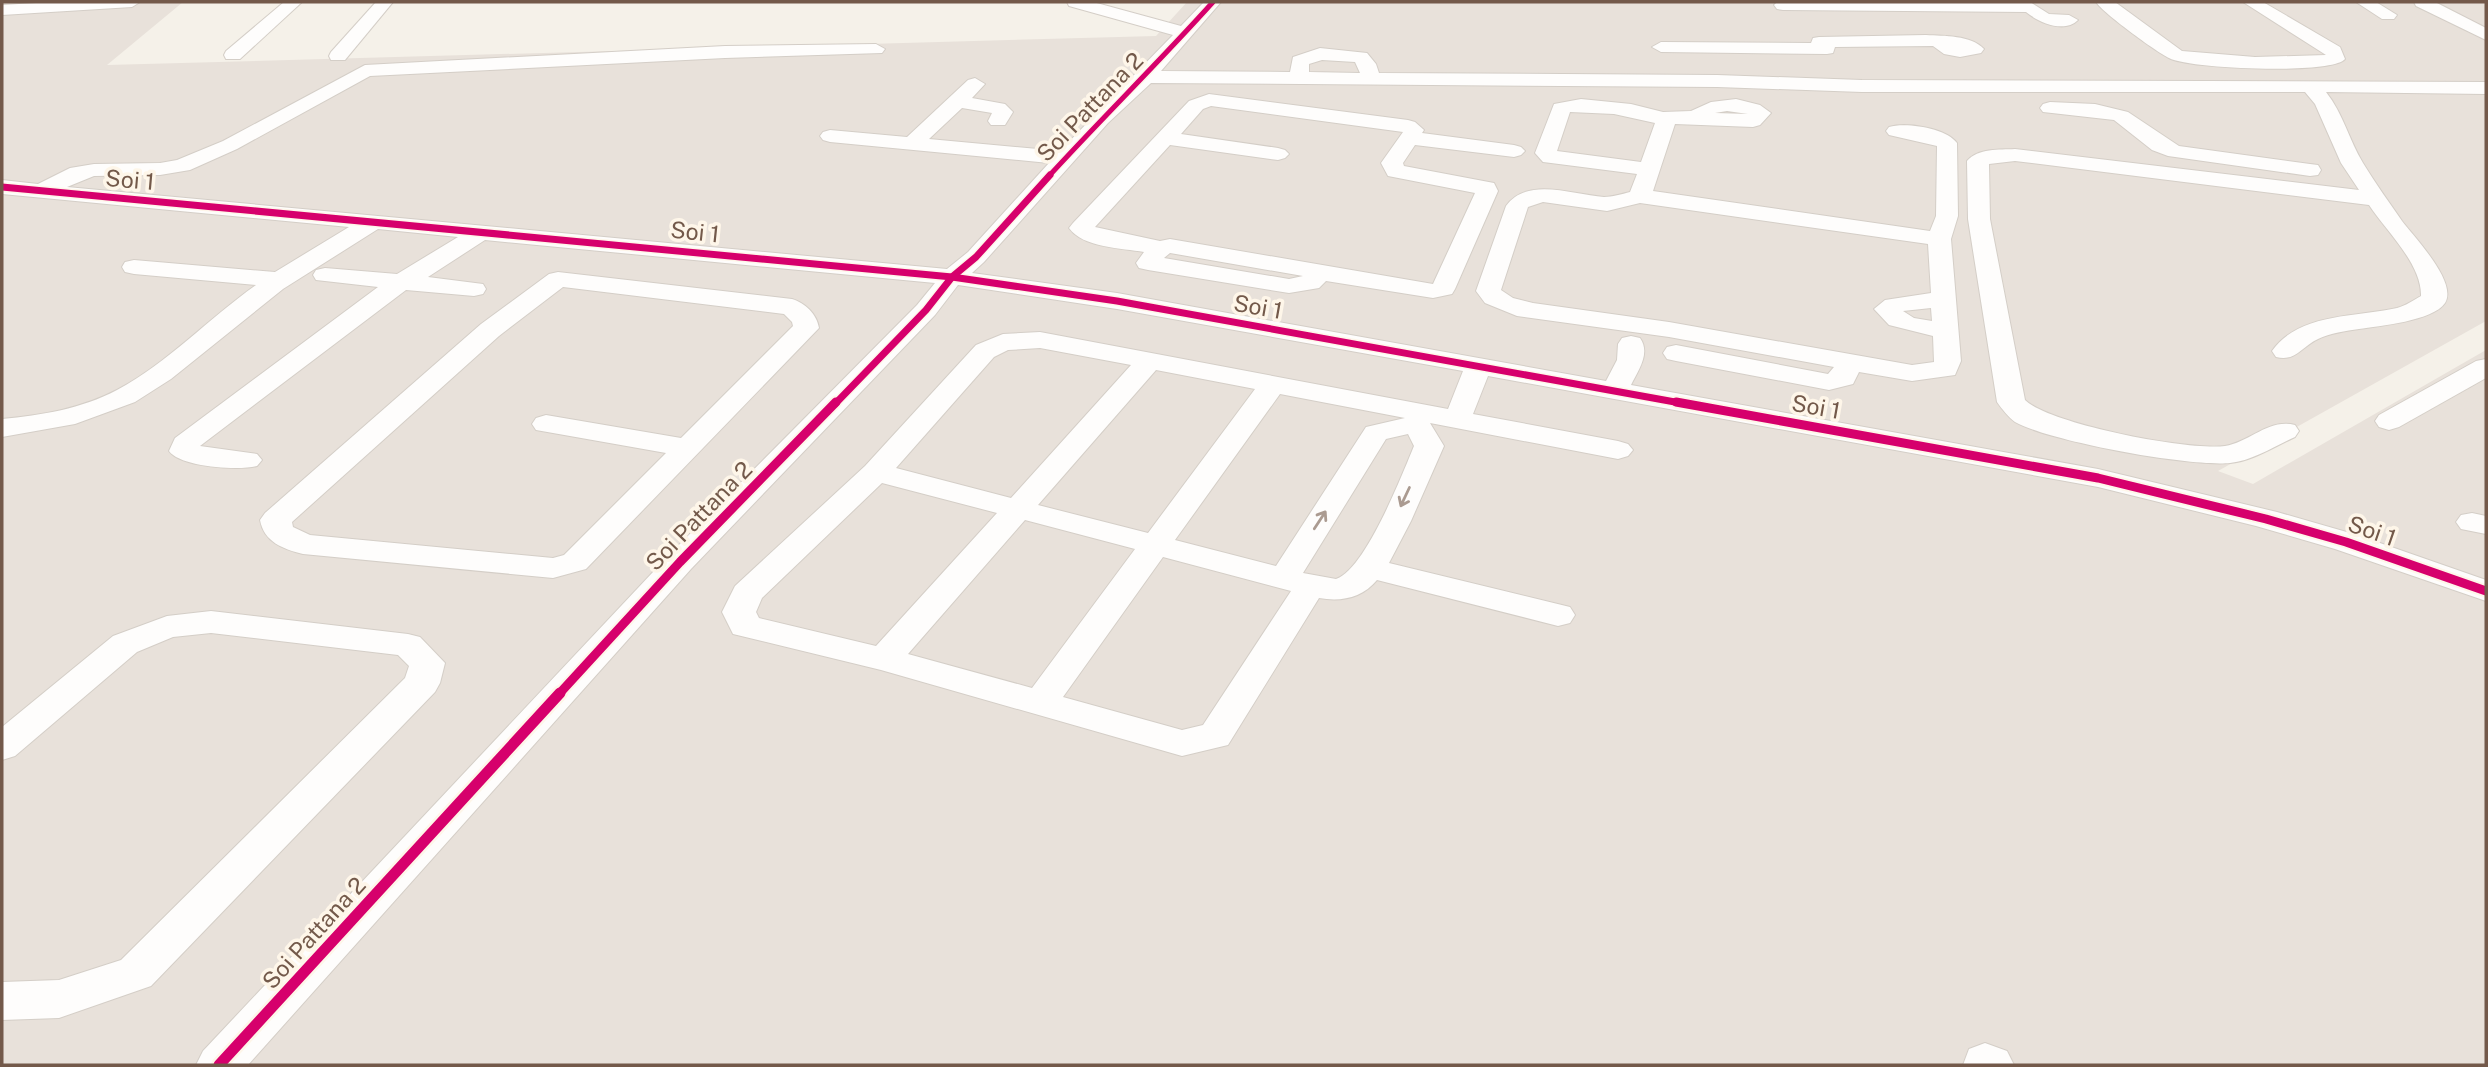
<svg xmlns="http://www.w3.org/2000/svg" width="2488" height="1067" font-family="'Public Sans',sans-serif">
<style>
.industrial{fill:#e8e1da}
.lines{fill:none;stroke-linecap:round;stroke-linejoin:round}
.minor-casing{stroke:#d4cec7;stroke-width:2}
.minor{fill:#fefdfc;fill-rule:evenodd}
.cycleway-far3-casing{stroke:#fef6e9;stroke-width:8}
.cycleway-far2-casing{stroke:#fef6e9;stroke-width:10}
.cycleway-far1-casing{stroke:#fef6e9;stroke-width:13}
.cycleway-casing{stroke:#fef6e9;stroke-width:16}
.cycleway-far3{stroke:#d6006c;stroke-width:5}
.cycleway-far2{stroke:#d6006c;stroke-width:7}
.cycleway-far1{stroke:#d6006c;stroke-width:9}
.cycleway{stroke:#d6006c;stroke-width:11}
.oneway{stroke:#ab9b91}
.labels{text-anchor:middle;stroke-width:7;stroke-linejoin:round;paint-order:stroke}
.street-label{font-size:23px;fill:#73594a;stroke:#fef6e9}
</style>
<rect width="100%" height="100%" fill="#f5f1e9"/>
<!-- industrial -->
<polygon class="industrial" points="2,2 183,2 107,65 1156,36 1187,2 2486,2 2486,321 2218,471 2253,484 2486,350 2486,1065 2,1065"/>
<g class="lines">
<!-- minor casing -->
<g class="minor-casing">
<g id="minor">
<polygon points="53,2 140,2 132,7 2,15 2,5"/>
<polygon points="284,2 302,2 240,59 226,59 224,55 226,51"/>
<polygon points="376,2 393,2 345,60 331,60 329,56 331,52"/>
<path d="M 1067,2 L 1093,2 L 1181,26 L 1204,2 L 1221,2 L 1161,71 L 1290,72 L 1293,57 L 1320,48 L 1367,53 L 1376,64 L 1379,73 L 1717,75 L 1862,80 L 2486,82 L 2486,94 L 2326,92 C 2343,113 2349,140 2363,163 C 2375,183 2389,202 2402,221 C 2414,237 2458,282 2445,303 C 2433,321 2379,326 2359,329 C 2346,331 2330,333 2318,339 C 2301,347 2296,362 2276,357 L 2272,351 C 2298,313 2357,317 2397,308 C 2405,306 2414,300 2421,296 C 2422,264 2386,231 2369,205 L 2015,161 L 1989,164 L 1990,219 L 2025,400 C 2049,424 2189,451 2225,446 C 2250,442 2269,418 2295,425 L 2299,431 L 2295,437 C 2275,446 2252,461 2230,463 C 2190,467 2051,442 2015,422 C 2008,417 2002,409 1997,402 L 1968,219 L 1967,161 C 1978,148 1999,150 2015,149 L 2359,190 L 2341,163 L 2315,104 L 2305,92 L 1862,92 L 1717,87 L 1151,83 L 1108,123 L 984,262 L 972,273 L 1117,293 L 1606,381 L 1617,360 L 1618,344 L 1622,338 L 1631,336 L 1640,338 C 1651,353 1638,371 1631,385 L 2098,469 L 2277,512 L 2357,535 L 2486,580 L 2486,601 L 2335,549 L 2256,526 L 2098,487 L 1488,376 L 1473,414 L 1618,441 L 1628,444 L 1633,450 L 1628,456 L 1618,459 L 1430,423 L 1444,446 L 1411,521 L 1389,563 L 1570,607 L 1575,615 L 1570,623 L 1558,626 L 1377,580 C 1362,598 1341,602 1319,598 L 1228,745 L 1182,756 L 881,670 L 733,634 L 722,612 L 735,586 L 865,466 L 976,345 L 1003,334 L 1040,332 L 1448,409 L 1463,371 L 1117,309 L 958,285 L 935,315 L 691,569 L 248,1065 L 196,1065 L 203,1051 L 669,555 L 917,305 L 935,283 L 485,240 L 428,277 L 483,284 L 486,289 L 483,294 L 474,296 L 406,290 L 200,446 L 257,454 L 262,460 L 257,466 C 239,471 180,467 169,451 L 175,438 L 378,287 L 316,280 L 313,275 L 316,270 L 325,268 L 397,274 L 458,237 L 378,229 L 283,289 L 171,379 L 135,402 L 75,424 L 2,437 L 2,419 C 42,415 81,409 117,390 C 168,363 209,318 256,285 L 134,274 L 125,272 L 122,267 L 125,262 L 134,260 L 275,272 L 349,227 L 2,194 L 2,180 L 38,184 L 70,168 L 94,164 L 160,163 L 177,160 L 223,141 L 365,65 L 725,46 L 876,44 L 885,49 L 882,53 L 725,58 L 370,76 L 237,149 L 190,170 L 160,175 L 94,176 L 67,187 L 947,269 L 968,252 L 1049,163 L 830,142 L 823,140 L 820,136 L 823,132 L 830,130 L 907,137 L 968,80 L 975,78 L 985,84 L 972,98 L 1005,104 L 1013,112 L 1005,125 L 991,125 L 988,121 L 992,113 L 962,108 L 929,139 L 1060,151 L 1173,35 L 1069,6 ZM 1322,60 L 1355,62 L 1360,73 L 1309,72 L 1309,64 ZM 1040,348 L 1131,365 L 1011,498 L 896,468 L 994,357 L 1008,350 ZM 1156,370 L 1255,389 L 1148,533 L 1038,505 ZM 1280,394 L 1405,418 L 1366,427 L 1276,566 L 1175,540 ZM 1408,434 L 1414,446 C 1402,475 1365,570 1336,579 L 1303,573 L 1386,439 ZM 882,483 L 997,513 L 876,646 L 759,618 L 756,612 L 762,598 ZM 1025,520 L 1135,549 L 1032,688 L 908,654 ZM 1163,557 L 1291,591 L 1203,725 L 1182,730 L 1063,697 Z"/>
<path d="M 1777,2 L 2030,2 L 2049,14 L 2069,15 L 2078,20 C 2064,34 2038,22 2026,12 L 1783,10 L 1777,9 L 1774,5 Z"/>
<path d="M 2096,2 L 2115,2 L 2182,51 L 2255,57 L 2326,55 L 2243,2 L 2263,2 L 2340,47 L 2345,59 C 2332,75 2189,69 2169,58 C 2155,51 2103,13 2096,2 Z"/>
<polygon points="2356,2 2376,2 2397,15 2394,19 2382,19"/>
<polygon points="2414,2 2435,2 2486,28 2486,40 2416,6"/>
<path d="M 1926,35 C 1944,36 1971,35 1984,49 L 1981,53 L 1960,57 L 1944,54 L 1933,46 L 1835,47 L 1833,53 L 1827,54 L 1661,52 L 1652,47 L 1661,42 L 1811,43 L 1813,38 L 1819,37 Z"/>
<path d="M 1209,94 L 1408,120 L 1415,122 L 1424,130 L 1422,133 L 1514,145 L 1521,147 L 1525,151 L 1521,155 L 1514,157 L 1415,145 L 1403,163 L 1404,166 L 1494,183 L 1498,191 L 1455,289 L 1452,294 L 1433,298 L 1326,281 L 1319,288 L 1289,293 L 1148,270 L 1139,268 L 1136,263 L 1144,252 C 1122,248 1083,248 1069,228 L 1073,223 L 1189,101 ZM 1211,106 L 1403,132 L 1381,163 L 1388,176 L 1475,193 L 1433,284 L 1170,239 L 1160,241 L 1095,227 L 1170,145 L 1278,160 L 1285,158 L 1289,154 L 1285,150 L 1278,148 L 1181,134 L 1203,109 ZM 1170,253 L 1303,276 L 1289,279 L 1164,258 Z"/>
<path d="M 1581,99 L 1631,104 L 1663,112 L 1691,111 L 1711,102 L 1736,99 L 1760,105 L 1771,113 L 1760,125 L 1753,127 L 1675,124 L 1653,191 L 1930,231 L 1936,216 L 1937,146 L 1889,135 L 1886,131 L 1889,127 C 1906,122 1946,128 1957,143 L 1958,216 L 1951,239 L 1961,361 L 1955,375 L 1912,381 L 1859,372 L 1853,384 L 1829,390 L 1676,361 L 1667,359 L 1663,353 L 1667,347 L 1676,345 L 1828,374 L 1834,367 L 1669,337 L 1517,316 L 1485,303 L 1476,291 L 1506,206 C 1527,176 1574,195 1604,197 C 1612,197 1622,194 1630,192 L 1637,174 L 1551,163 L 1543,162 L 1535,153 L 1554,104 ZM 1727,111 L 1748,114 L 1715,113 ZM 1570,112 L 1614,114 L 1655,123 L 1641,162 L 1557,151 ZM 1543,202 L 1607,211 L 1640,203 L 1928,244 L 1931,293 L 1885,300 L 1874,309 L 1889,325 L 1933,336 L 1934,362 L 1912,365 L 1669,322 L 1533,303 L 1513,298 L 1501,290 L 1528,207 ZM 1931,308 L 1932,321 L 1914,318 L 1903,311 Z"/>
<polygon points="2050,102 2095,104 2128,112 2179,146 2310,164 2318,165 2321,170 2318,175 2310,176 2168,156 2152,150 2114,120 2043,112 2040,108 2043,104"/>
<path d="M 558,272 L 792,299 C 805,303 817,314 819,328 L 586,569 L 553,578 L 303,554 C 283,549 264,542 260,520 L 265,513 L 481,324 L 549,274 ZM 563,287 L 784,314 L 792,322 L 793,326 L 681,438 L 546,415 L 536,418 L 532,424 L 536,430 L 666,453 L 564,555 L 553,558 L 310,535 L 293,527 L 292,522 L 499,336 Z"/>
<polygon points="2486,359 2486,378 2399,427 2389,430 2379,427 2375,421 2379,415 2476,361"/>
<polygon points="2472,513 2486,516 2486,534 2461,529 2456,522 2461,515"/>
<polygon points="211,611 408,634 420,637 445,663 440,683 435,692 151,986 59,1018 2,1020 2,982 59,980 121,960 405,678 409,666 398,655 211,633 173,637 137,652 15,756 2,760 2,727 113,636 167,616"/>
<polygon points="1985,1043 2007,1051 2014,1065 1963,1065 1969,1049"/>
</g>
</g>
<!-- minor -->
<use href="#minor" class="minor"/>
<!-- cycleway-far3 casing -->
<g class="cycleway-far3-casing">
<path id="cycleway-far3" d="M 1048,177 C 1102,118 1159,62 1213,2"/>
</g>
<!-- cycleway-far2 casing -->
<g class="cycleway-far2-casing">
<g id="cycleway-far2">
<polyline points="2,187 952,277 1117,301 1686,404"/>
<polyline points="835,404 926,310 952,277 976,257 1050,175"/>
</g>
</g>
<!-- cycleway-far1 casing -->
<g class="cycleway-far1-casing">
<g id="cycleway-far1">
<polyline points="1676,402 2098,478 2266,519 2346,542 2486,591"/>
<polyline points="559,694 680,562 836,402"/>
</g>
</g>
<!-- cycleway casing -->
<g class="cycleway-casing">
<polyline id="cycleway" points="219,1065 560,693"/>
</g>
<!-- cycleway-far3 -->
<use href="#cycleway-far3" class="cycleway-far3"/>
<!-- cycleway-far2 -->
<use href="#cycleway-far2" class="cycleway-far2"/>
<!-- cycleway-far1 -->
<use href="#cycleway-far1" class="cycleway-far1"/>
<!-- cycleway -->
<use href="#cycleway" class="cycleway"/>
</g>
<!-- one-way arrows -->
<defs><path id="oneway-shaft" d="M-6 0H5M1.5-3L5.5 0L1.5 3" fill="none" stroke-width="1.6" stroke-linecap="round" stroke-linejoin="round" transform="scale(1.75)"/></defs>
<g class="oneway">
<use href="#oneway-shaft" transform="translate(1405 497) rotate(115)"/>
<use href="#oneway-shaft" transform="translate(1320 520) rotate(-57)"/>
</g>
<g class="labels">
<!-- street labels -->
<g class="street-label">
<text transform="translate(1090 107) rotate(-46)" y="8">Soi Pattana 2</text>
<text transform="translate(130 180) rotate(5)" y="8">Soi 1</text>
<text transform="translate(695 232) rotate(6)" y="8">Soi 1</text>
<text transform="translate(1258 307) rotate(10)" y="8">Soi 1</text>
<text transform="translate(1816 407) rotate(10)" y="8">Soi 1</text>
<text transform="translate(699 516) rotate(-46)" y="8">Soi Pattana 2</text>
<text transform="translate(2372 531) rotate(19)" y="8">Soi 1</text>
<text transform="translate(314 933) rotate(-48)" y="8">Soi Pattana 2</text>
</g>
</g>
<!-- border -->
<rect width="2488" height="1067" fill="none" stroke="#73594a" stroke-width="7"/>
</svg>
